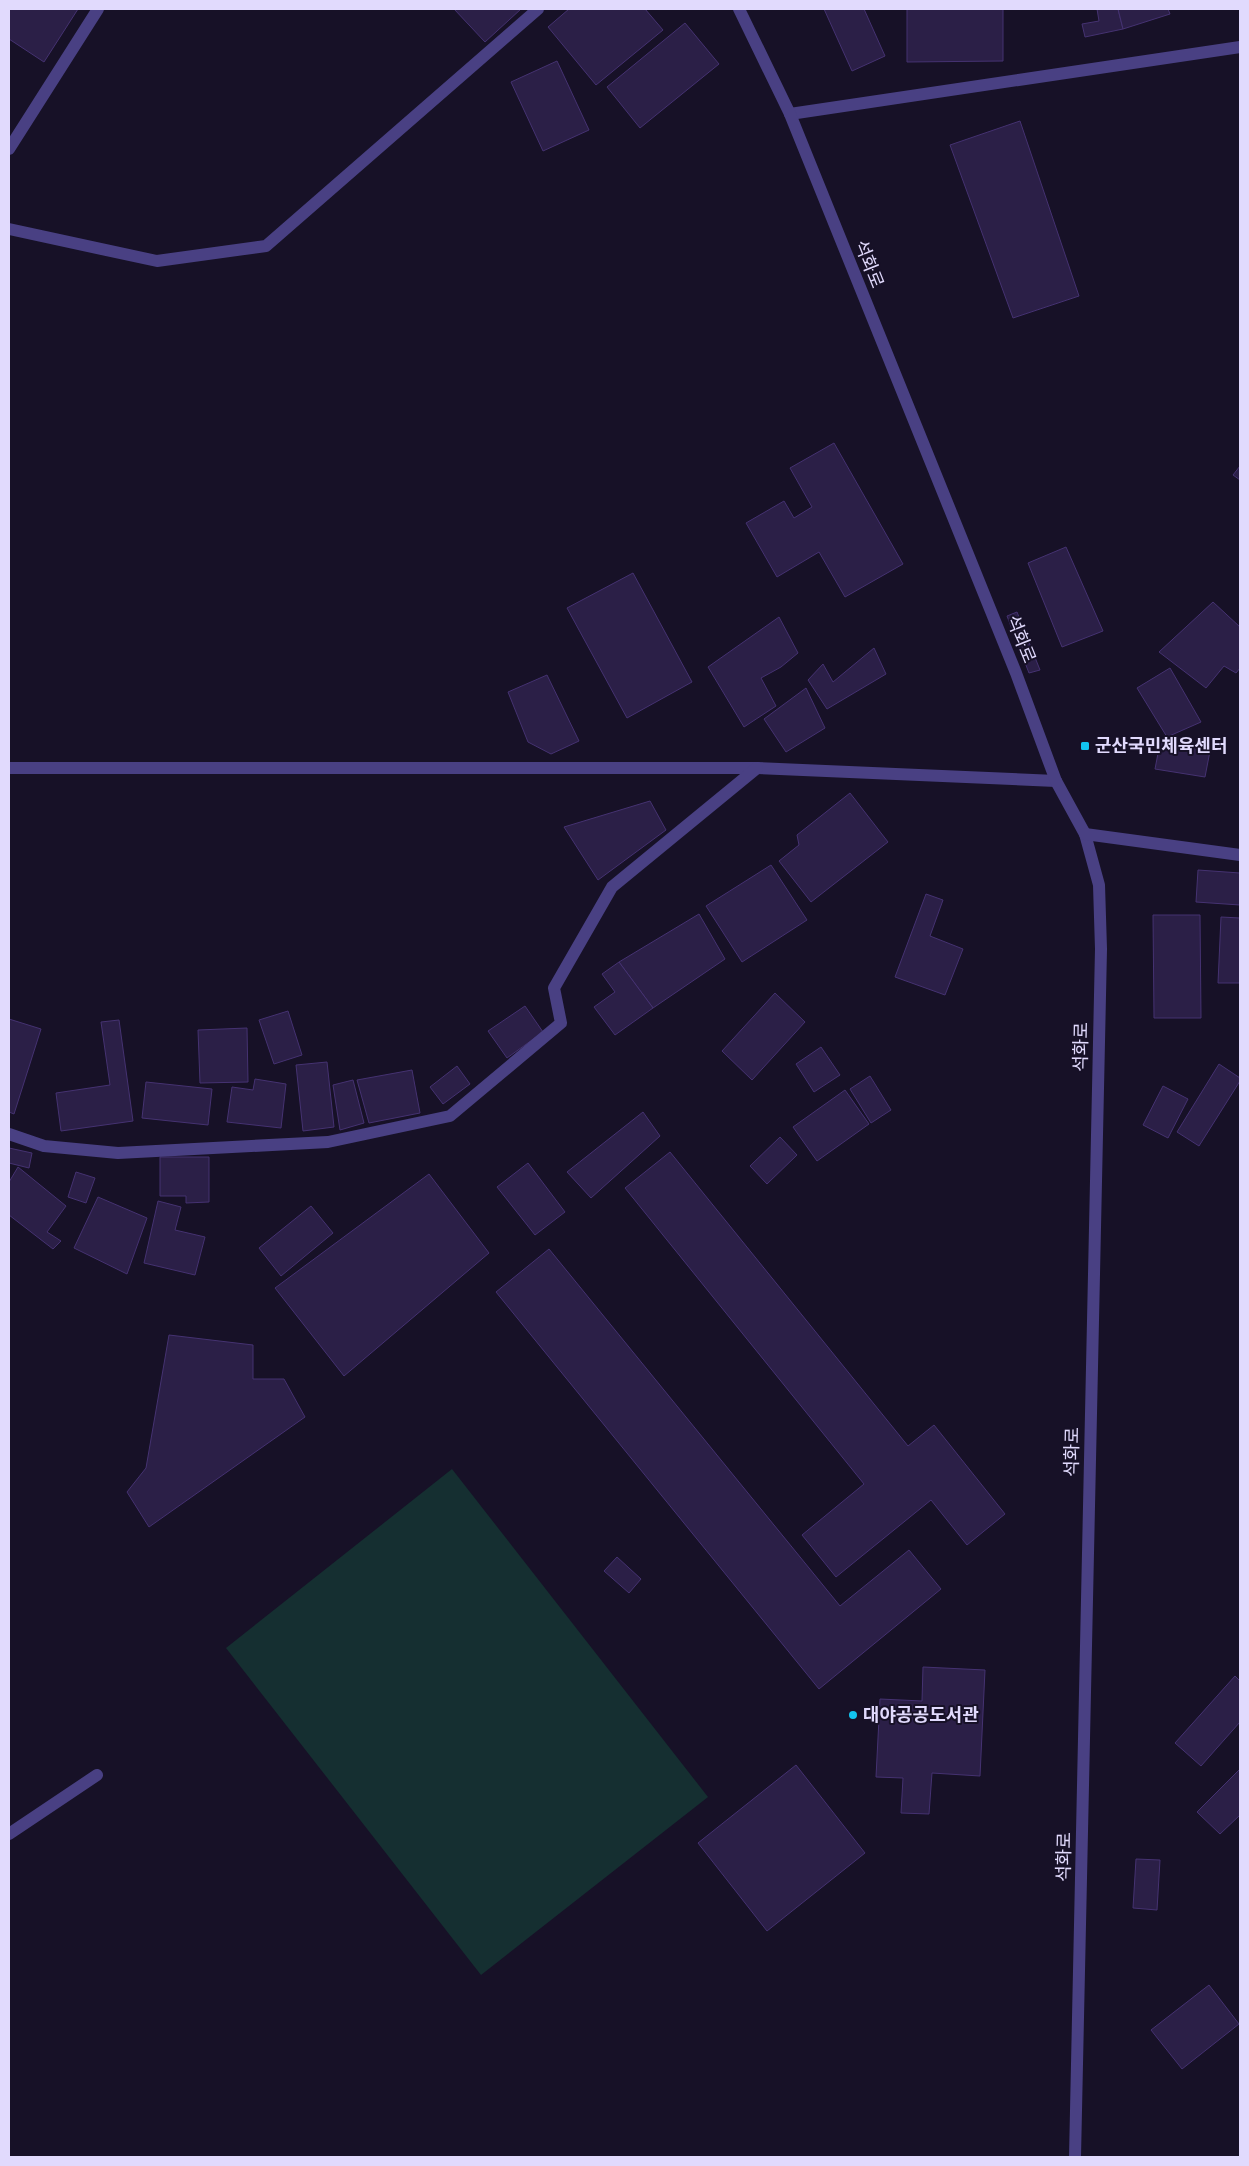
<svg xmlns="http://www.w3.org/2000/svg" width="1249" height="2166" font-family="'PT Sans Narrow','Noto Sans KR',sans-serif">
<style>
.green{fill:#152f31}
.building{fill:#2b1f47;stroke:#453271}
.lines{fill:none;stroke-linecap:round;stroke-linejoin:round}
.minor{stroke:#494083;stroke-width:12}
.tertiary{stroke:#494083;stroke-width:12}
.poi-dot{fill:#12c4f0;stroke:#171127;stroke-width:2}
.labels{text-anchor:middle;stroke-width:4;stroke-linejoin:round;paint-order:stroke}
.street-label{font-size:18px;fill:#e1dafd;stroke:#171127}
.poi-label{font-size:18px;font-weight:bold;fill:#e1dafd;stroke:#171127;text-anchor:start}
</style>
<rect width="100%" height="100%" fill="#171127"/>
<!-- green -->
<polygon class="green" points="452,1469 708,1797 481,1975 226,1648"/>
<!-- building -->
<g class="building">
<polygon points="9,9 78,9 44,62 9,39"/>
<polygon points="454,9 521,9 485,42"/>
<polygon points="569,9 645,9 663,30 596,85 548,27"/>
<polygon points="824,9 864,9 885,56 852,71"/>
<polygon points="907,9 1003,9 1003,61 907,62"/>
<polygon points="1097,9 1118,9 1123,29 1085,37 1082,24 1099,21"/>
<polygon points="1118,9 1168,9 1170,14 1123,29"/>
<polygon points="685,23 719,64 640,128 607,87"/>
<polygon points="557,61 589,130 543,151 511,82"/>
<polygon points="1020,121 1079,296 1013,318 950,145"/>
<polygon points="834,443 903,564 845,597 819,552 777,577 746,523 784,501 794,518 812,507 790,468"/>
<polygon points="1240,466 1240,480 1233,475"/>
<polygon points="1066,547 1103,631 1062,647 1028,563"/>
<polygon points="633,573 692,682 627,718 567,608"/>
<polygon points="1213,602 1240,627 1240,668 1236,673 1224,666 1206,688 1159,652"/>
<polygon points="1017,612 1040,670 1029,673 1007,616"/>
<polygon points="779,617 798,653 781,667 761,678 776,706 744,727 708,667"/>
<polygon points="874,648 886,674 827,709 808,680 823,664 833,682"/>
<polygon points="1170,668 1201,722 1167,737 1137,688"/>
<polygon points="547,675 579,741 551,754 528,742 508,692"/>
<polygon points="806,688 825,728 786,752 764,719"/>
<polygon points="1160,743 1210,751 1205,777 1155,769"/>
<polygon points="850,793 888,842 811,902 779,861 799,845 797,835"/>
<polygon points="650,801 666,830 598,880 564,827"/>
<polygon points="771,865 807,920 742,962 706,906"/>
<polygon points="1198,870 1240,873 1240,905 1196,902"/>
<polygon points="926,894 943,900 930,936 963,949 945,995 895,977"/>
<polygon points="699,914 725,959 653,1008 619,962"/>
<polygon points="1153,915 1200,915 1201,1018 1154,1018"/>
<polygon points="1221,917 1240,918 1240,983 1218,983"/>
<polygon points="619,962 653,1008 615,1035 594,1007 615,992 602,974"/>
<polygon points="775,993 805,1022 752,1080 722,1051"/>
<polygon points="525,1006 543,1032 507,1058 488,1031"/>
<polygon points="288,1011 302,1055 274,1064 259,1020"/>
<polygon points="9,1019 41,1029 14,1114 9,1112"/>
<polygon points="119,1020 133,1121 61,1131 56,1093 110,1085 101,1022"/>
<polygon points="247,1028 248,1082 200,1083 198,1030"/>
<polygon points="821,1047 840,1075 814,1092 796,1064"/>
<polygon points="327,1062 334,1127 303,1131 296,1065"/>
<polygon points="1219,1064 1240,1078 1240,1081 1199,1146 1177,1132"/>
<polygon points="457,1066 470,1084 443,1104 430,1087"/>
<polygon points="412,1070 420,1113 369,1123 357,1080"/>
<polygon points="870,1076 891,1110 871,1123 850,1089"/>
<polygon points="255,1079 286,1084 281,1128 227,1122 232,1087 253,1090"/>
<polygon points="353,1080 364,1123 340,1130 333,1085"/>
<polygon points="146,1082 212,1089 208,1125 142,1118"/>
<polygon points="1163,1086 1188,1099 1168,1138 1143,1125"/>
<polygon points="845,1090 869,1124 817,1161 793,1127"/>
<polygon points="643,1112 660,1136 591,1198 567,1172"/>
<polygon points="780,1137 797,1155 767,1184 750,1166"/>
<polygon points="9,1148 32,1153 29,1168 9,1163"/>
<polygon points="670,1152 908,1446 934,1425 1005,1514 967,1545 931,1500 836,1577 802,1535 864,1484 625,1188"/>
<polygon points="160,1157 209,1157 209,1202 186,1203 186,1196 160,1196"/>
<polygon points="528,1163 565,1212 535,1235 497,1187"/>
<polygon points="18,1167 66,1206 47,1232 61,1241 53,1249 9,1215 9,1182"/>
<polygon points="76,1172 95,1178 86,1203 68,1197"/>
<polygon points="429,1174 489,1253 344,1376 275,1288"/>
<polygon points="98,1197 147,1218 127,1274 74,1248"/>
<polygon points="158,1201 181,1207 175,1230 205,1237 195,1275 144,1263"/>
<polygon points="311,1206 333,1233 281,1276 259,1248"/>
<polygon points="549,1249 840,1606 909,1550 941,1589 819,1689 496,1292"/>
<polygon points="169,1335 253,1345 253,1379 284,1379 305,1417 149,1527 127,1492 146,1468"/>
<polygon points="617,1557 641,1579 629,1593 604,1571"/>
<polygon points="923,1667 985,1670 980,1776 932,1773 929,1814 901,1813 903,1778 876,1777 880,1699 922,1701"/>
<polygon points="1235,1676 1240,1681 1240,1722 1201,1766 1175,1743"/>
<polygon points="796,1765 865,1853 767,1931 698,1843"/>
<polygon points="1240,1769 1240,1815 1220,1834 1197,1812"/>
<polygon points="1136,1859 1160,1860 1157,1910 1133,1908"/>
<polygon points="1209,1985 1239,2024 1182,2069 1151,2030"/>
</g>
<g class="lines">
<!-- minor -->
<g class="minor">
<polyline points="790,114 1240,47"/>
<polyline points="9,149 98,9"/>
<polyline points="9,229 157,261 266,246 538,9"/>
<polyline points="9,768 757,768 1056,781"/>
<polyline points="9,1134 44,1146 118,1153 328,1142 450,1116 561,1023 554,988 612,887 757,768"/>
<polyline points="9,1834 97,1775"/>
</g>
<!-- tertiary -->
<g class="tertiary">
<polyline points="739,9 790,114 1016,673 1056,781 1085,834 1099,885 1101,949 1075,2157"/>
<polyline points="1085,834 1240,855"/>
</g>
</g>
<!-- markers -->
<g class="poi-dot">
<rect x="1080" y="741" width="10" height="10" rx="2.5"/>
<circle cx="853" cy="1715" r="5"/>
</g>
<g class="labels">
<!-- street labels -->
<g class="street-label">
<text transform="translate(869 264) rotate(68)" y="6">석화로</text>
<text transform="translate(1021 639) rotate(68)" y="6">석화로</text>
<text transform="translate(1081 1047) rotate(-89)" y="6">석화로</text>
<text transform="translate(1072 1452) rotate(-89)" y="6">석화로</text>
<text transform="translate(1064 1857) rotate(-89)" y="6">석화로</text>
</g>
<!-- poi labels -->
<g class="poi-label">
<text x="1095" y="752">군산국민체육센터</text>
<text x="863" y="1721">대야공공도서관</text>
</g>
</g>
<!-- border -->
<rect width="1249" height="2166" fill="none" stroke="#e1dafd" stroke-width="20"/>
</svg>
